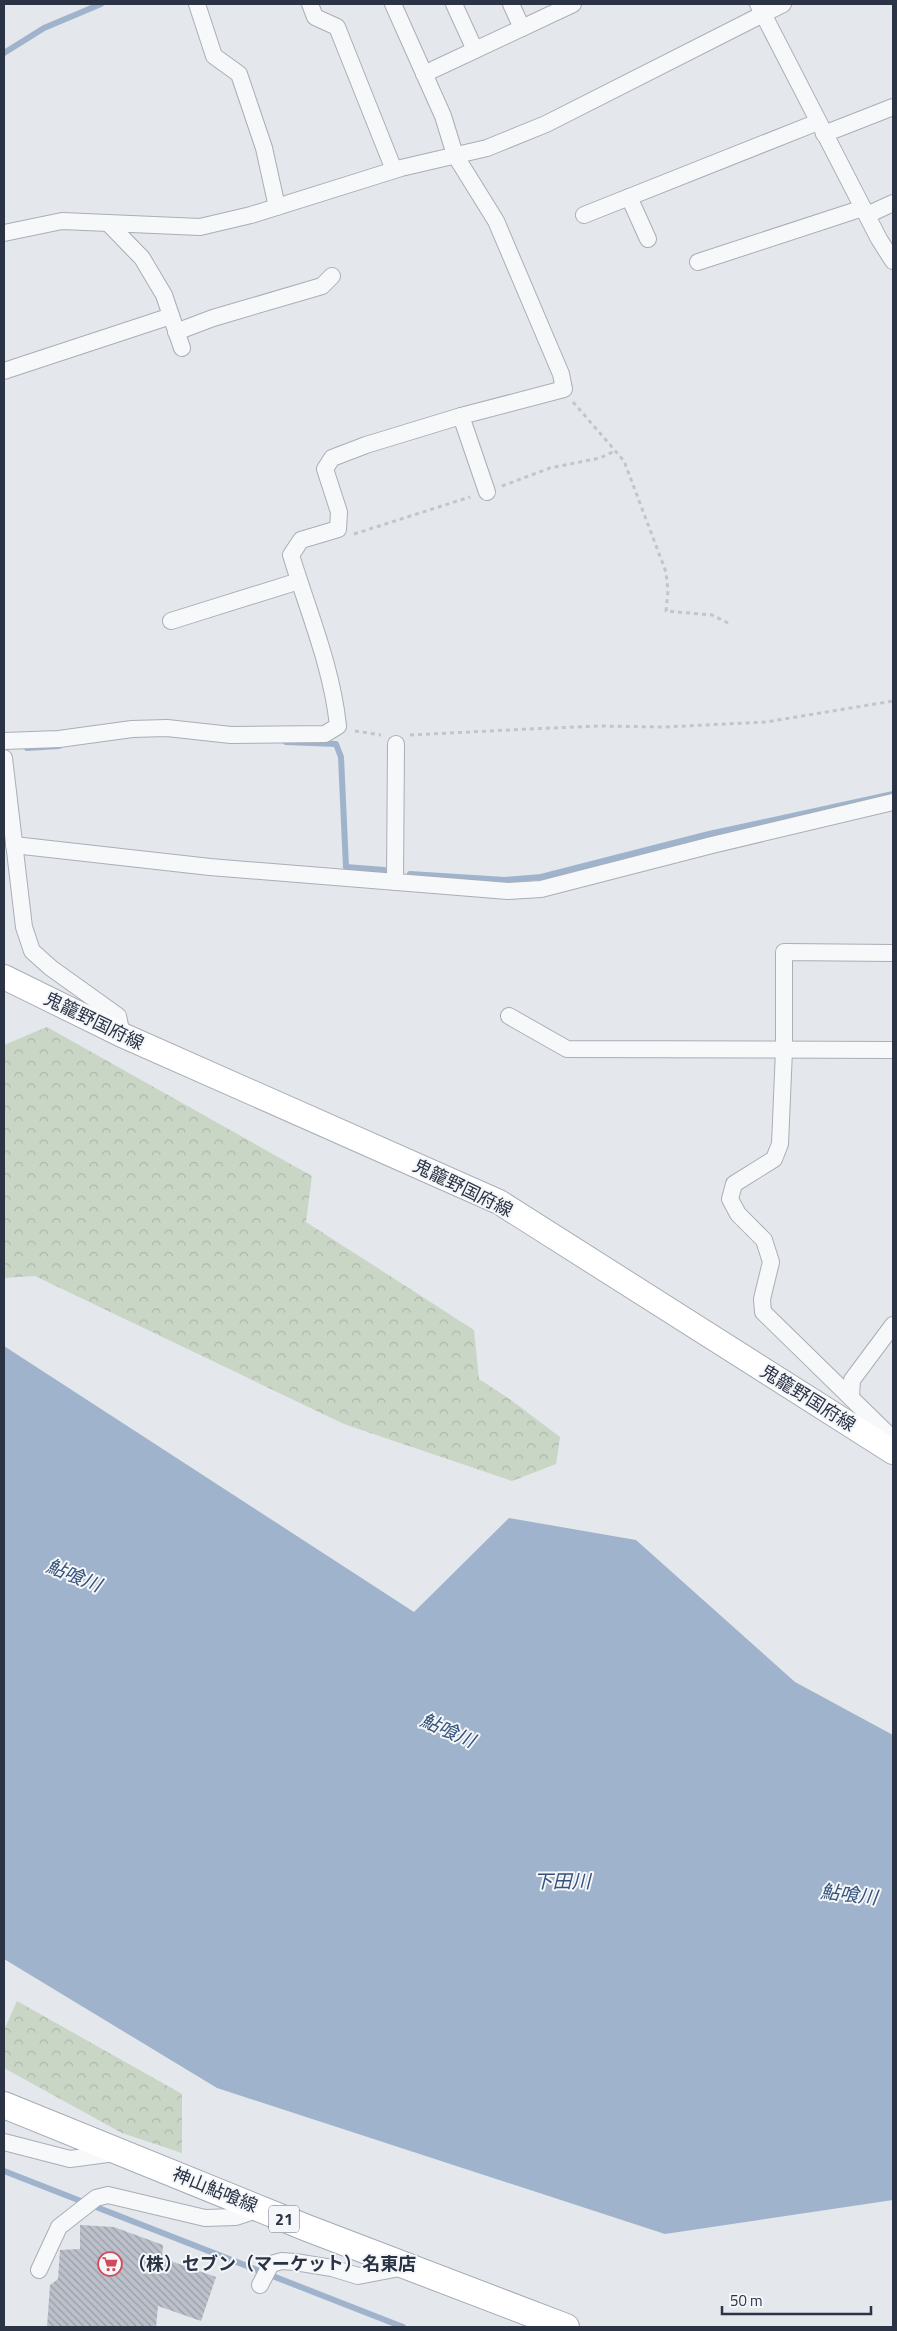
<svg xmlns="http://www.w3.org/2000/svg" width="897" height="2331" font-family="'Titillium Web','Noto Sans JP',sans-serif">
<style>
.forest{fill:url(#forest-crowns)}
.water{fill:#9fb4cc}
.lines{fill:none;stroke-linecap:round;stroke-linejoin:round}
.stream{stroke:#9fb4cc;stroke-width:6}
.building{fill:url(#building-back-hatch)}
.minor-casing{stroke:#a9aeb7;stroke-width:18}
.secondary-casing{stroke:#a9aeb7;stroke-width:26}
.primary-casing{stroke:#a3abb8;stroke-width:28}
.path{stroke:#c2c5cb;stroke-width:3;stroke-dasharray:4 4;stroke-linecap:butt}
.minor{stroke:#f7f8fa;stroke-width:16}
.secondary{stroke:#fff;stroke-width:24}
.primary{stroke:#fff;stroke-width:26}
.labels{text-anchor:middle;stroke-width:4;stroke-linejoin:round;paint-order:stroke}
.shield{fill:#f4f6f9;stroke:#676e7b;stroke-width:1}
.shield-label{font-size:16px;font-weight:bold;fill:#2b3445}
.street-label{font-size:18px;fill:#2b3445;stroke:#f4f6f9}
.poi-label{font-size:18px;font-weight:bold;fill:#2b3445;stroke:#f4f6f9;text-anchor:start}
.water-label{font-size:19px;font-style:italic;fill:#34527a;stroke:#f4f6f9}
</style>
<defs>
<pattern id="forest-crowns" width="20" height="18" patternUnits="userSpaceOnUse" patternTransform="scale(1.25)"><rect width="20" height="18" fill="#c9d6c5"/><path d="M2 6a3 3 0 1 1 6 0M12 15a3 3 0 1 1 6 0" fill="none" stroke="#adb8ab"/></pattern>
<pattern id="building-back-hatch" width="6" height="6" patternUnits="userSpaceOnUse" patternTransform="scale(1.25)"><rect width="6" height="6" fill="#bbc0ca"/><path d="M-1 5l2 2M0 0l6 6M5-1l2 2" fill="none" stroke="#989da6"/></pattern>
</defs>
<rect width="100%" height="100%" fill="#e4e7ec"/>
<!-- forest -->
<g class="forest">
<polygon points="47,1027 312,1176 306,1222 474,1330 479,1379 511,1400 560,1437 556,1464 512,1481 344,1424 35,1276 4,1278 4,1045"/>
<polygon points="17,2001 182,2094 182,2153 122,2133 4,2068 4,2030"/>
</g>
<!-- water -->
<polygon class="water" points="4,1346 414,1612 509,1518 636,1540 795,1682 893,1735 893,2200 665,2234 217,2088 4,1959"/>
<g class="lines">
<!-- stream -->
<g class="stream">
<polyline points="4,53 44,28 101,4"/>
<polyline points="286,742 336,744 341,757 346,867 384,870"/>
<polyline points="27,748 59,746"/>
<polyline points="410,874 505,880 541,877 709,834 893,794"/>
<polyline points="4,2171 403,2327"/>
</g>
</g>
<!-- building -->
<polygon class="building" points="80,2225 114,2227 163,2245 162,2258 216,2277 201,2321 158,2306 156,2327 47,2327 50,2285 58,2279 60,2250 80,2249"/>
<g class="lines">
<!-- minor casing -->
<g class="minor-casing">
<g id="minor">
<polyline points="197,4 214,56 239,74 264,148 277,207"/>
<polyline points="310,4 315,17 337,27 394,170"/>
<polyline points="454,4 475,50"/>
<polyline points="511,4 522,28"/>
<polyline points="758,4 879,239 893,261"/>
<polyline points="424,74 573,4"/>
<polyline points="824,134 893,107"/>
<polyline points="629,197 648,239"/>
<polyline points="584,215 818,122"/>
<polyline points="867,215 893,203"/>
<polyline points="108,223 142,258 164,295 182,348"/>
<polyline points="4,233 62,221 200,227 251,215 401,168 487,148 546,124 783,4"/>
<polyline points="698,262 863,208"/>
<polyline points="176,332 213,318 322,286 332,276"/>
<polyline points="4,371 171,316"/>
<polyline points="461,416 487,492"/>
<polyline points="171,621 299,581"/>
<path d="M 4,741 L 59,739 L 132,729 L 167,728 L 231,735 L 325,734 L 338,726 C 332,667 308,611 291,555 L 301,540 L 338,529 L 339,512 L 325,469 L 332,458 L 366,445 L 461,416 L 564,389 L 561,374 L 496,221 L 455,155 L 443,116 L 393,4"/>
<polyline points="4,758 24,927 32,951 51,968 118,1016 122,1035"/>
<polyline points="14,845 210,867 508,891 541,889 712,845 893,802"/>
<polyline points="395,882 396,744"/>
<polyline points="893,953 784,952 784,1050 780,1144 774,1159 734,1184 730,1199 738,1214 764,1240 771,1262 762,1299 763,1312 893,1439"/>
<polyline points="509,1016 567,1049 893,1050"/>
<polyline points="851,1397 852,1380 893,1325"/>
<polyline points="4,2142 70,2159 115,2153"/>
<polyline points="39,2270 59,2227 96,2198 108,2195 205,2218 236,2217 260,2209"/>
<polyline points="260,2285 271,2264 282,2261 295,2262 332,2268 358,2276 405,2267"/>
</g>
</g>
<!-- secondary casing -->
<g class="secondary-casing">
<polyline id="secondary" points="4,977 122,1035 499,1202 893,1452"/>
</g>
<!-- primary casing -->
<g class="primary-casing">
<polyline id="primary" points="4,2105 307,2228 566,2327"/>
</g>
<!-- path -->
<g class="path">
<polyline points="573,402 624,461 666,572 668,591 666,611 712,615 730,624"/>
<polyline points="502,486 550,468 600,458 615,451"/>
<polyline points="354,534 470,497"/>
<polyline points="355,731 381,735"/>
<polyline points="410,735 529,729 599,726 664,727 766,722 893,701"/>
</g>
<!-- minor -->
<use href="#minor" class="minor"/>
<!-- secondary -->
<use href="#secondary" class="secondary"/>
<!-- primary -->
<use href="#primary" class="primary"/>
</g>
<!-- icons -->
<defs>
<g id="supermarket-ring" transform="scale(1.25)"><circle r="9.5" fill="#f4f6f9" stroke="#d1495b" stroke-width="1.5"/><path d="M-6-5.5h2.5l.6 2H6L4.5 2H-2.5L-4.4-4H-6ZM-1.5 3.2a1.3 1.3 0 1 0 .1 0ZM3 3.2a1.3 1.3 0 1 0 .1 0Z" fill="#d1495b"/></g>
</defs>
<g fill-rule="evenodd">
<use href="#supermarket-ring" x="110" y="2264"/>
</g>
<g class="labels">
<!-- shield labels -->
<rect class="shield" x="269" y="2205.5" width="30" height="27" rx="4"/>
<g class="shield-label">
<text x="284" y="2225">21</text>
</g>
<!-- street labels -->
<g class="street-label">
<text transform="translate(94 1021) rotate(26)" y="6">鬼籠野国府線</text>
<text transform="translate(463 1188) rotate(26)" y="6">鬼籠野国府線</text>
<text transform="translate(808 1398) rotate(32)" y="6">鬼籠野国府線</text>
<text transform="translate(215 2190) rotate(22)" y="6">神山鮎喰線</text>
</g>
<!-- poi labels -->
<g class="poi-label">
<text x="128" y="2270">（株）セブン（マーケット）名東店</text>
</g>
<!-- water labels -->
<g class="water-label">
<text transform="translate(74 1575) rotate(22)" y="7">鮎喰川</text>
<text transform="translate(448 1730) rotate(24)" y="7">鮎喰川</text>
<text x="562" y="1888">下田川</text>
<text transform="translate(849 1894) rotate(7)" y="7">鮎喰川</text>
</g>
</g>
<!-- border -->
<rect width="897" height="2331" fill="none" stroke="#2b3445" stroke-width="10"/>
<!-- scale -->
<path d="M722 2306v8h149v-8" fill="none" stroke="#2b3445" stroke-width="2.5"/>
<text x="730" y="2306" font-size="15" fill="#2b3445" stroke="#f4f6f9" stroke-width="4" paint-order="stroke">50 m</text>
</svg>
